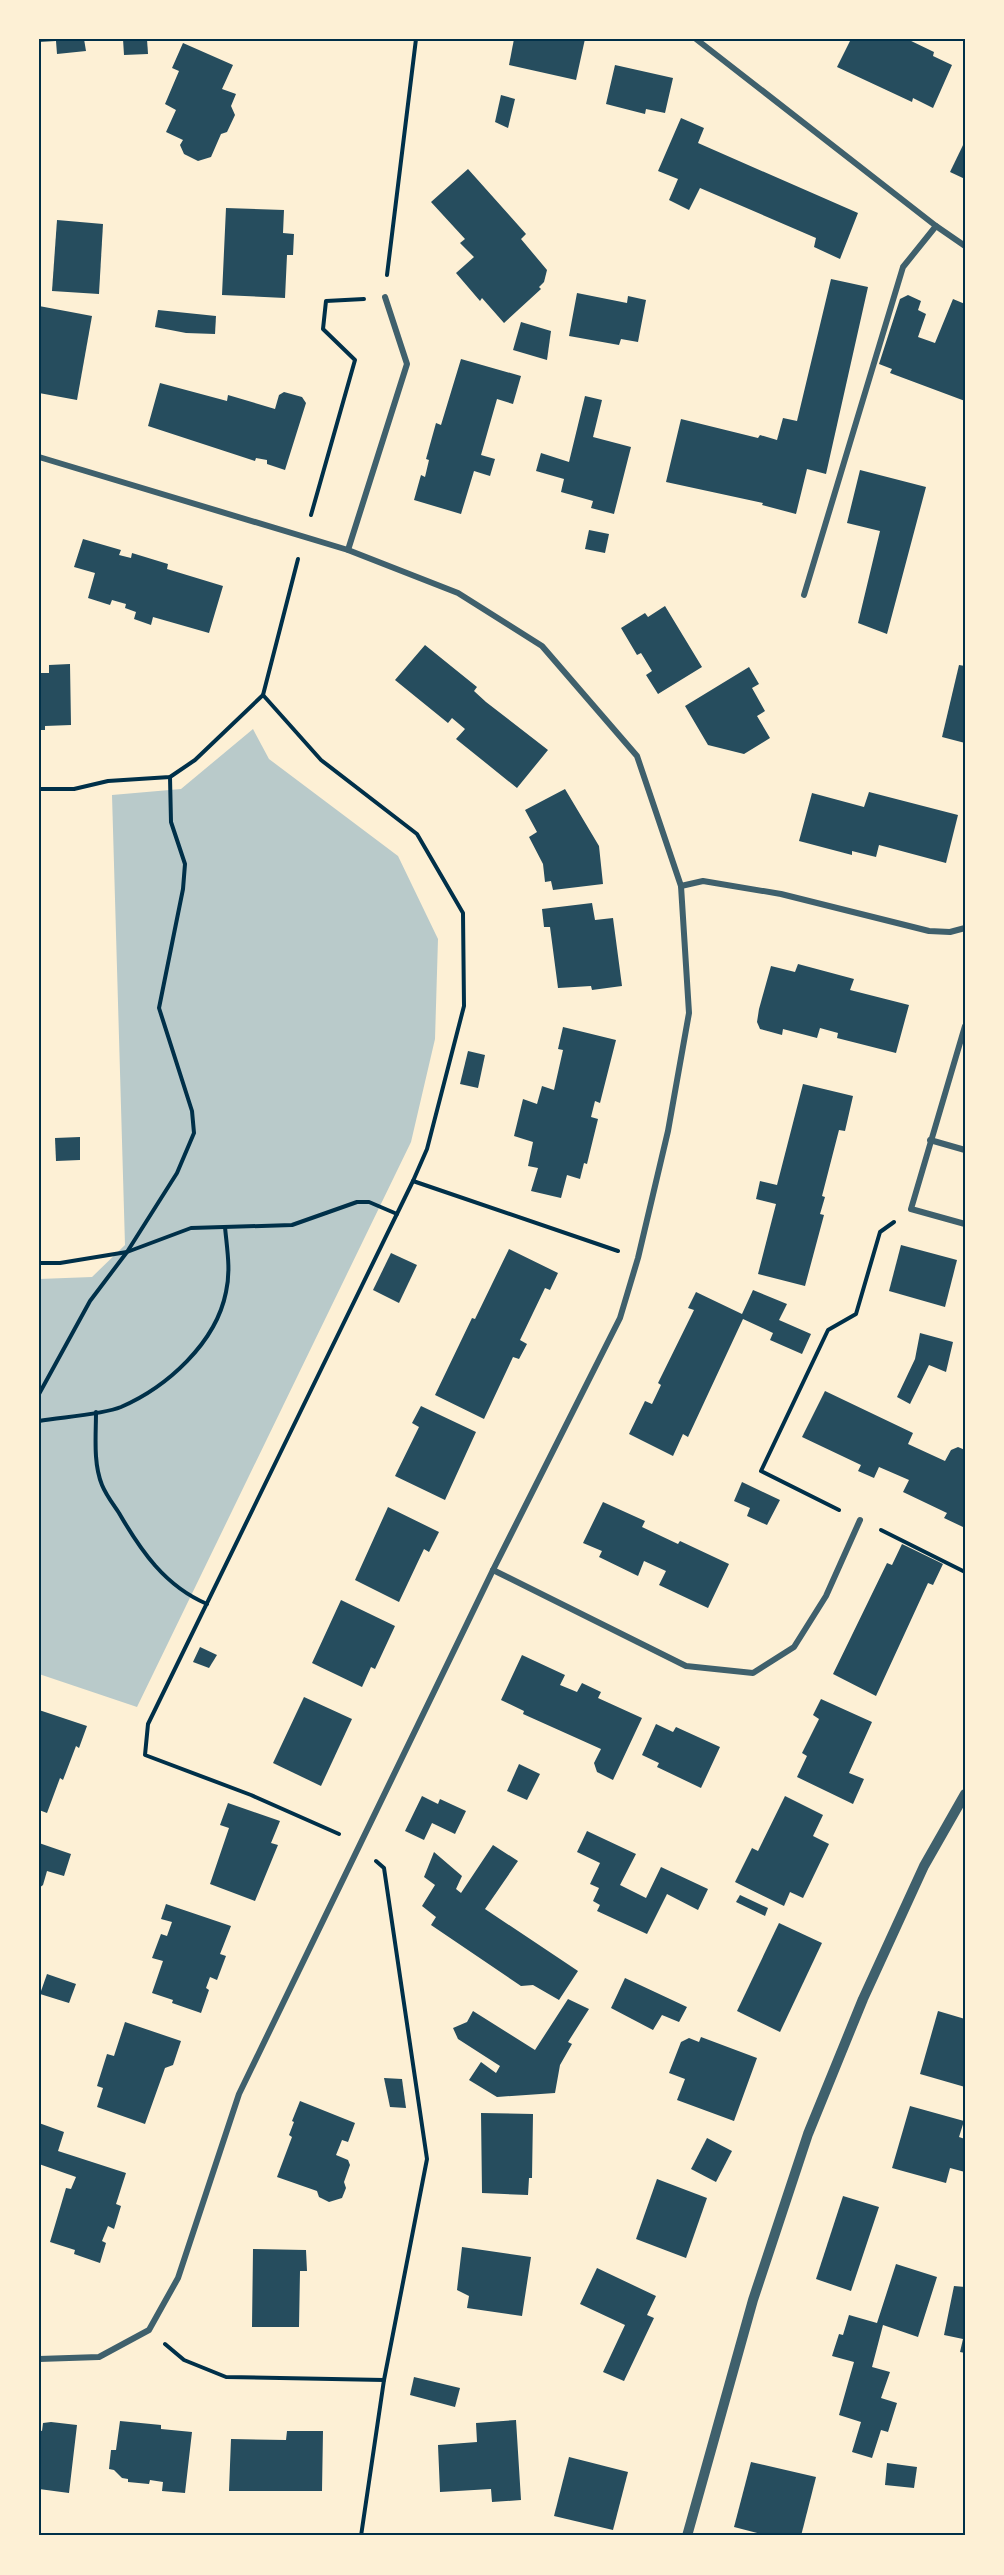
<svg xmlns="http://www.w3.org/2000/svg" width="1004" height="2575" font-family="'Times New Roman',serif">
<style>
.green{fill:#b9caca}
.building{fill:#264d5e}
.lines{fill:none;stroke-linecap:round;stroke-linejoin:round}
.path{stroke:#003049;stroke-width:4}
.minor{stroke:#3f606c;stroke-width:6}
.tertiary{stroke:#3f606c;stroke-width:10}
.neatline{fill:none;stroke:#003049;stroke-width:2}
</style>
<rect width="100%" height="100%" fill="#fdf0d5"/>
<!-- green -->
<polygon class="green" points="253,729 269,759 398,856 438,939 435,1039 411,1142 137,1707 39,1674 39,1279 92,1277 125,1245 112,795 181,789"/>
<!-- building -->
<g class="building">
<polygon points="39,39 84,39 86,51 57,54 56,41 39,42"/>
<polygon points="123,39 147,39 148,54 124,55"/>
<polygon points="514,39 585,39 576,80 509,65"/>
<polygon points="851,39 907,39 934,52 933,56 952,65 933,108 913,98 912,102 837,67"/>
<polygon points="183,43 233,65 222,89 236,94 231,106 235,115 227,132 221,134 211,157 198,161 184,154 180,145 183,140 166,132 176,110 165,104 179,71 172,68"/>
<polygon points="615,65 673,78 665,113 646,109 645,114 606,104"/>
<polygon points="501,95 515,99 508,128 495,122"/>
<polygon points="681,118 704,128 698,143 858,213 840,259 814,247 816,238 700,188 689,210 669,200 678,179 658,171"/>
<polygon points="965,141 965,179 950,172"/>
<polygon points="468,169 526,234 521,239 547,270 544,282 539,287 541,289 504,323 482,298 480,301 456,273 474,257 460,243 465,239 431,202"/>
<polygon points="226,208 284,210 283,233 294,234 293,255 287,255 285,298 222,295"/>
<polygon points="57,220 103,224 99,294 52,291"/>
<polygon points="831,279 868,287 826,474 807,469 796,514 762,505 763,503 666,482 681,419 758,438 760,435 777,440 783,418 797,421"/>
<polygon points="577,293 627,303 628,296 646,300 638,342 621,339 619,345 569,336"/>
<polygon points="908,295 921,301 918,310 926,314 918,337 935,343 953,299 965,304 965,401 890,373 892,369 879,364 900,299"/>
<polygon points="39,306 92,316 77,400 39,393"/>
<polygon points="158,310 216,316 215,334 186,333 155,327"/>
<polygon points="521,322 551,331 547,360 513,350"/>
<polygon points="461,359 521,376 513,404 497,399 481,455 495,459 490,476 474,471 461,514 414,500 421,475 425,477 429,460 426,459 436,423 441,425"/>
<polygon points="160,383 227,401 228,395 275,409 279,395 284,392 302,397 306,403 285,470 267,464 267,460 256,458 255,461 148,426"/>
<polygon points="585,396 602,400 593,437 631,447 614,514 591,508 593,501 561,492 564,479 536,471 541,453 569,462"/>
<polygon points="860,470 926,487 887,634 858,623 880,531 847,523"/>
<polygon points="589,530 609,534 605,553 585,549"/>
<polygon points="83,539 121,550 119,555 131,558 132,553 168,564 167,569 223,586 209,633 153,617 151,625 134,619 136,612 125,608 126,604 112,600 110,605 88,598 95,573 74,567"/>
<polygon points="665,606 702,667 658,694 646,675 652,671 641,653 637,655 621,628 645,613 648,617"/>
<polygon points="425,645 477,687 474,691 486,702 548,750 517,788 456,739 465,729 452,718 448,723 395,680"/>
<polygon points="70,664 71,725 45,726 45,730 39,730 39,673 49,673 49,665"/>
<polygon points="959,665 965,666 965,743 942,737"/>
<polygon points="749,667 759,684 752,688 765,711 757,716 770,738 744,754 708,745 685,706"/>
<polygon points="565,789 599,846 603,884 553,890 551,881 545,882 543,864 529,837 537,832 525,810"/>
<polygon points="869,792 958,815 946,863 879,845 876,857 852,851 852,855 799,841 812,793 864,807"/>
<polygon points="592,903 595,920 613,918 622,986 592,990 591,986 558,988 550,927 544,927 542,909"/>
<polygon points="798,964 854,979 850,990 909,1005 896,1053 837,1038 838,1033 820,1028 817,1038 783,1029 782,1035 760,1029 757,1022 759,1009 771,966 795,972"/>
<polygon points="563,1027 616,1040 600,1103 595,1101 591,1117 598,1119 587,1164 584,1163 580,1179 567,1175 561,1198 531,1191 538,1168 528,1166 533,1142 514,1136 523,1099 537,1104 542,1086 554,1090 563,1050 558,1049"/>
<polygon points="468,1051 485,1055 478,1088 460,1084"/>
<polygon points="803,1084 853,1096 845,1131 839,1130 822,1196 825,1197 820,1214 824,1215 805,1286 758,1274 776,1204 756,1199 760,1181 777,1185"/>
<polygon points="80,1137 80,1160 56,1161 55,1138"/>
<polygon points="901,1245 957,1260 945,1307 889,1291"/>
<polygon points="509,1249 558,1273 550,1290 545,1288 520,1340 527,1344 519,1359 513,1357 484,1419 435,1395 472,1318 475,1319"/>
<polygon points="391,1253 417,1265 399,1303 373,1290"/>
<polygon points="753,1290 787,1304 779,1320 811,1334 802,1354 770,1340 773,1333 743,1319 688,1437 683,1434 673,1456 629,1434 645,1401 652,1404 661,1385 658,1383 694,1310 688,1308 696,1292 742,1314"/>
<polygon points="920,1333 953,1342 946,1372 929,1365 910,1404 897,1397 915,1359"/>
<polygon points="825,1391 913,1433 908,1444 945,1461 951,1450 958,1447 965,1450 963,1527 944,1518 947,1513 903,1492 909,1480 879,1467 874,1478 858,1471 861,1465 802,1437"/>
<polygon points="421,1406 476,1432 445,1500 395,1476 419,1427 412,1423"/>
<polygon points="742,1482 780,1500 767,1525 747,1516 750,1508 734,1501"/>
<polygon points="603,1502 645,1521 642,1527 678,1544 680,1541 729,1564 708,1608 659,1585 666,1571 644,1561 638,1576 599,1557 602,1551 583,1543"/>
<polygon points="388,1507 439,1532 429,1552 424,1549 399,1602 355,1580"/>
<polygon points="902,1544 943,1564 933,1585 928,1583 876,1696 833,1674 887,1563 892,1565"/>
<polygon points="341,1600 395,1626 375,1669 371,1667 362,1687 312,1663"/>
<polygon points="200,1647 217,1655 209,1668 193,1662"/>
<polygon points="522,1655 565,1675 560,1685 577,1692 582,1683 601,1692 598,1698 642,1718 613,1780 597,1772 594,1763 601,1749 523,1714 524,1711 501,1700"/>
<polygon points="304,1697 352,1719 321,1786 273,1763"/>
<polygon points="821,1699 872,1722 849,1773 864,1779 853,1804 797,1777 807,1756 802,1753 819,1719 813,1715"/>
<polygon points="39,1710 87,1726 79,1748 76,1746 63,1780 60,1778 47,1813 39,1810"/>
<polygon points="656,1724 673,1732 676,1727 720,1747 701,1788 657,1767 659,1763 642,1755"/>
<polygon points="519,1764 540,1774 527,1800 507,1791"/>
<polygon points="422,1796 438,1804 440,1799 466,1811 455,1834 432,1823 424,1840 405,1831"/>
<polygon points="785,1796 823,1815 813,1836 829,1844 803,1898 790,1892 784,1906 735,1882 752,1848 758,1851"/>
<polygon points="228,1803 280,1821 271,1843 278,1845 255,1901 210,1884 229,1828 220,1825"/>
<polygon points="587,1831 636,1854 620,1885 646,1898 661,1867 708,1889 698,1910 667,1894 647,1934 597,1911 600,1905 593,1901 599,1888 590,1884 600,1863 577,1852"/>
<polygon points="39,1843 71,1854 64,1876 47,1871 43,1885 39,1888"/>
<polygon points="493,1845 518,1861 485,1909 578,1971 559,2000 533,1985 521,1986 431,1925 436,1917 422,1906 435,1885 424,1877 434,1852 462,1876 456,1889 461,1893"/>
<polygon points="740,1895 768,1908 765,1916 736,1902"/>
<polygon points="166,1904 231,1926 220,1954 226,1956 217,1980 210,1977 206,1988 209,1990 201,2013 172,2003 173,2000 152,1993 163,1961 152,1958 161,1934 167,1936 172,1922 161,1919"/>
<polygon points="779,1923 822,1943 780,2032 737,2011"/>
<polygon points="47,1974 76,1984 69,2003 40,1994"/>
<polygon points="625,1978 687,2007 679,2022 662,2015 653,2030 611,2008"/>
<polygon points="568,1999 589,2009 568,2042 572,2044 560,2065 555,2093 497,2097 469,2080 481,2062 496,2073 500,2066 458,2039 453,2028 467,2022 473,2011 535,2050"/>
<polygon points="938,2011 965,2019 965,2087 920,2074"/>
<polygon points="125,2022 181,2041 173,2065 165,2068 145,2124 97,2107 103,2088 97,2086 107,2054 114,2056"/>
<polygon points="701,2037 757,2058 734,2121 677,2100 685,2079 669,2073 681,2042 689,2038 699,2042"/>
<polygon points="384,2078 402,2079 406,2108 390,2107"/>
<polygon points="300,2101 355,2123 348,2142 342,2140 336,2155 348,2160 350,2165 344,2182 346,2188 342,2198 329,2202 319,2197 317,2191 277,2177 292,2137 289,2135 294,2122 292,2121"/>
<polygon points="910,2106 964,2121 959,2137 965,2139 965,2172 950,2168 946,2183 892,2168"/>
<polygon points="481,2113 533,2114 532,2178 529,2178 528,2195 482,2193"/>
<polygon points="39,2123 64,2132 58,2151 126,2173 116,2204 121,2206 114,2229 108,2226 102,2241 106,2243 100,2263 74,2254 75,2250 50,2242 66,2188 71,2189 76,2177 39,2164"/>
<polygon points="707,2138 732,2151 716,2182 691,2169"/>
<polygon points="657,2179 707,2198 686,2258 636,2239"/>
<polygon points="843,2196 879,2207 851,2291 816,2279"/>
<polygon points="462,2247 531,2257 522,2316 467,2308 469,2296 457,2290"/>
<polygon points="253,2249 306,2250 307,2271 300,2271 299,2327 252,2327"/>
<polygon points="896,2264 937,2277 918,2337 883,2325 872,2367 890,2372 881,2398 897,2403 888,2432 881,2430 872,2458 852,2452 861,2422 839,2415 854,2362 832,2356 839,2334 843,2335 849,2315 877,2323"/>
<polygon points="597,2268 656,2296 647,2315 654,2318 624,2381 603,2372 625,2325 580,2304"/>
<polygon points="954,2286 965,2287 965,2353 960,2352 963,2339 944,2335"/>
<polygon points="414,2377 460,2388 455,2407 410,2395"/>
<polygon points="516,2420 521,2500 492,2502 491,2489 440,2492 438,2445 477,2442 476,2423"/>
<polygon points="120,2421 161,2425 161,2429 192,2432 185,2493 162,2491 163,2482 150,2480 149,2484 128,2482 128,2479 122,2478 114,2470 109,2469 111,2450 116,2450"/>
<polygon points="51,2422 77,2425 69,2493 39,2489 39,2430 42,2431 43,2423"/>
<polygon points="287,2431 323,2431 322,2491 229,2491 231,2439 286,2440"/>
<polygon points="569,2457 628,2472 613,2530 554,2516"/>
<polygon points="751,2462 816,2477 801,2536 769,2536 734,2527"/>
<polygon points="887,2463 917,2467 914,2488 885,2485"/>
</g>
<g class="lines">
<!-- path -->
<g class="path">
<polyline points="387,275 416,39"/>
<polyline points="311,515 355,360 323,329 326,301 364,299"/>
<polyline points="263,695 298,559"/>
<polyline points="39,789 74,789 108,781 170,777 195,760 263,695 321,760 417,834 463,913 464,1006 427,1149 413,1181 148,1724 145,1755 251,1795 339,1834"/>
<polyline points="413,1181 618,1251"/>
<polyline points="39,1263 60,1263 127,1252 191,1228 292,1225 357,1202 369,1202 397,1214"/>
<polyline points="39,1394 90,1301 127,1252 177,1173 194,1133 192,1111 159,1008 183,889 185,864 171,822 170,777"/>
<path d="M 96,1412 C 96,1435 93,1463 102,1485 C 106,1495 113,1504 119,1513 C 141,1551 165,1586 207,1604"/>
<path d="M 39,1421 C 62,1417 101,1415 121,1407 C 167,1387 216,1343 226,1292 C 231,1270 227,1249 225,1227"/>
<polyline points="839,1510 761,1471 828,1330 856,1314 880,1232 894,1222"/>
<polyline points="881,1530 965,1572"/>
<polyline points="165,2344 184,2360 226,2377 384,2380"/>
<polyline points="361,2536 384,2380 427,2159 384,1868 376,1861"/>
</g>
<!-- minor -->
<g class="minor">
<polyline points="696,39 936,226 965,246"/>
<polyline points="39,457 348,550 458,593 542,646 637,756 681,886 689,1013 668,1131 638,1258 620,1318 493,1570 239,2094 178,2278 149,2330 99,2357 39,2359"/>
<polyline points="348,550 407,364 385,297"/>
<polyline points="804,595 903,267 936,226"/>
<polyline points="681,886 703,881 781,894 929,931 950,932 965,928"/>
<polyline points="965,1026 911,1209 965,1224"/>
<polyline points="930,1140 965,1150"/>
<polyline points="493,1570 686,1666 753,1673 794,1647 826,1596 860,1520"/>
</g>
<!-- tertiary -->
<polyline class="tertiary" points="687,2536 753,2300 808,2134 863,1999 924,1866 965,1794"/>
</g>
<!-- border -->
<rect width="1004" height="2575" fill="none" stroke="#fdf0d5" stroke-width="81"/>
<rect x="40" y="40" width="924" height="2494" class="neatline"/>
</svg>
